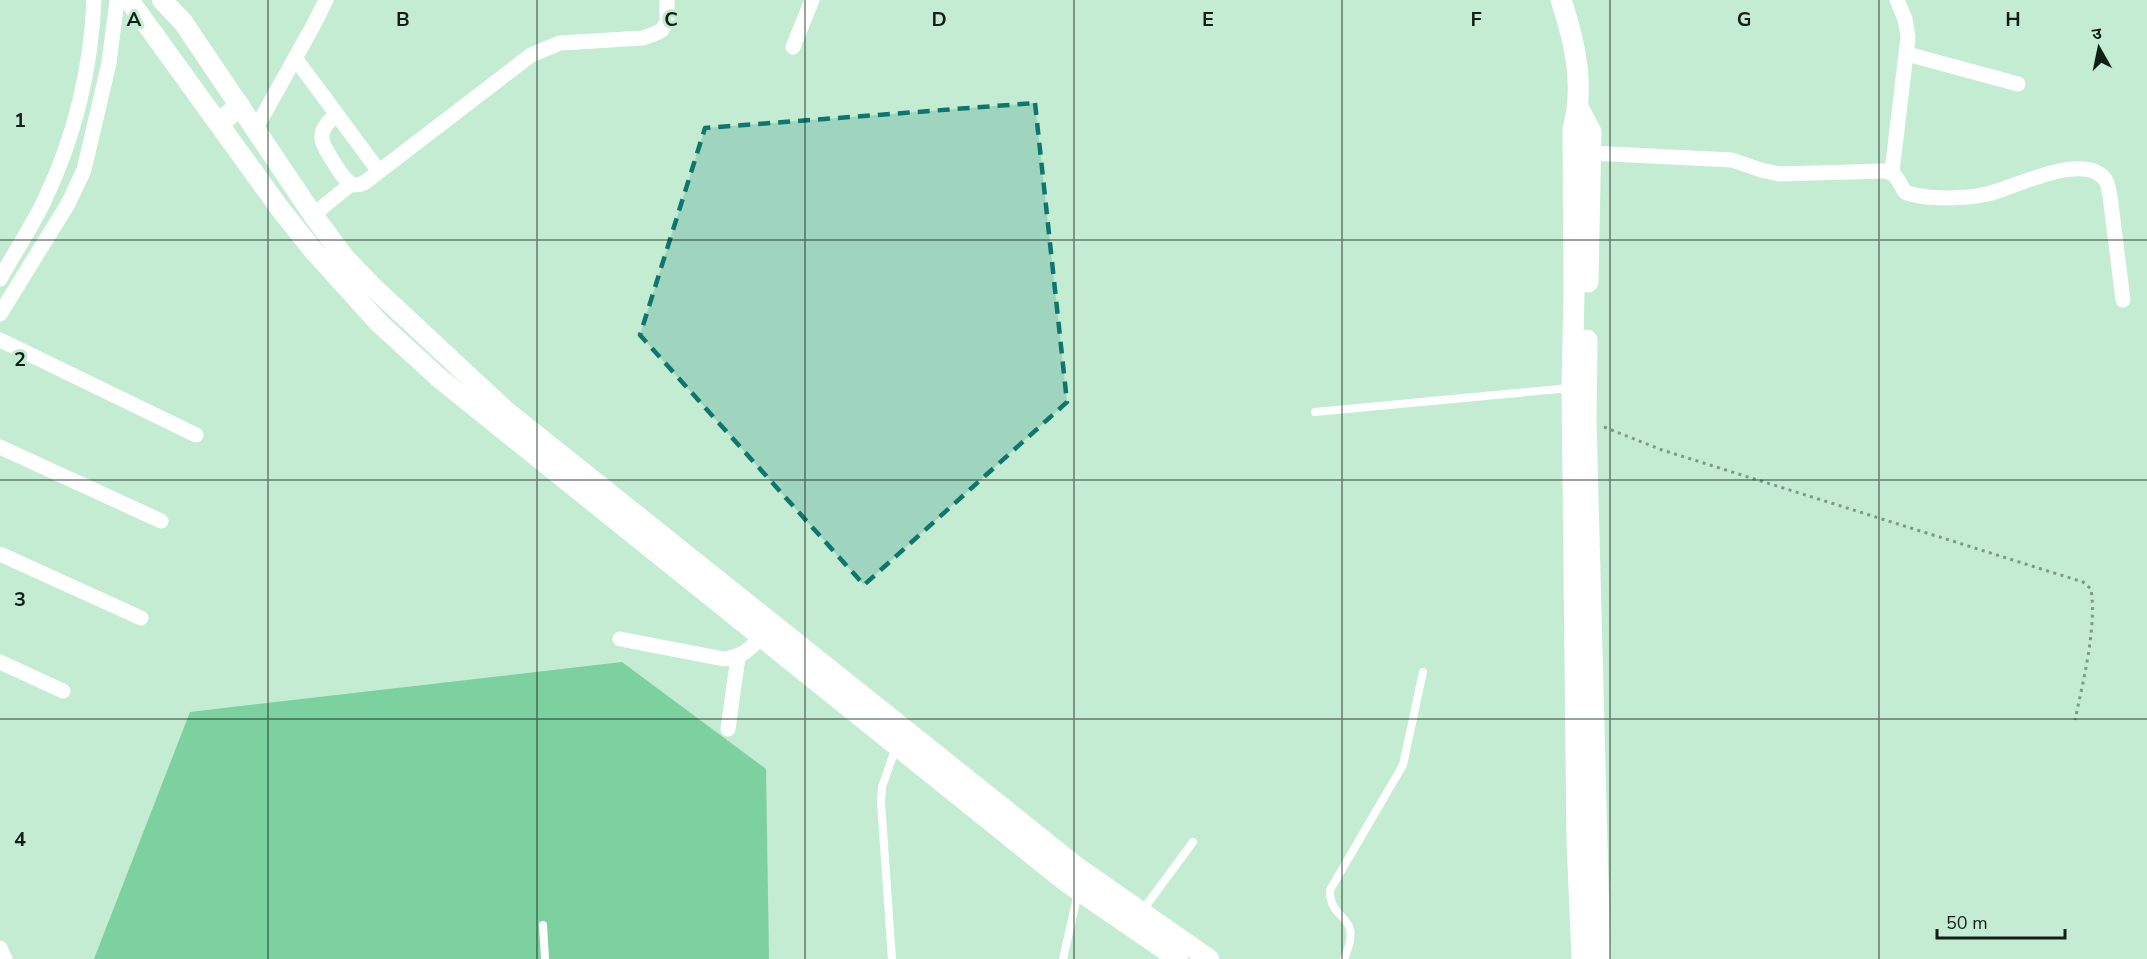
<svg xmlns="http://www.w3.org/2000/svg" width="2147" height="959" font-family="'Nunito Sans','Noto Sans Devanagari',sans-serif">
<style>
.green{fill:#7dd09f}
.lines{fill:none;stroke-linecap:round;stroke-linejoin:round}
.path{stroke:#7c9a87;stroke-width:3;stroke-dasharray:3 4.5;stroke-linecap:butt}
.service{stroke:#fff;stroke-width:8}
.minor{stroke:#fff;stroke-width:15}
.tertiary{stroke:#fff;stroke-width:20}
.secondary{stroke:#fff;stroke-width:21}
.marked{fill:#0f766e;fill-opacity:0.2;stroke:#0f766e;stroke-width:4.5;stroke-dasharray:12 8;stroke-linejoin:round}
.grid{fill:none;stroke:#111f16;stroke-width:1.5;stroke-opacity:0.55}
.grid-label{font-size:20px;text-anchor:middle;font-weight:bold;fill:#111f16;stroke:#c4ecd2;stroke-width:6;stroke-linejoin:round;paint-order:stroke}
</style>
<rect width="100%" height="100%" fill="#c4ecd2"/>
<!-- green -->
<polygon class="green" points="622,662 766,769 769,959 94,959 190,712"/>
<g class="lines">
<!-- path -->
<path class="path" d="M 1604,427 L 1662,450 L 2083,582 L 2091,589 C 2097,627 2083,682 2075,720"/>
<!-- service -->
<g class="service">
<polyline points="1315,412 1570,388"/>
<polyline points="1142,911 1193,842"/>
<polyline points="543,925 545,959"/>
<polyline points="892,959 881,802 882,787 896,747"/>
<polyline points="1063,959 1078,893"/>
<path d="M 1344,959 C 1365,911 1329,924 1330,890 L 1403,765 L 1423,672"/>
</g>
<!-- minor -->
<g class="minor">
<polyline points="793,47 812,0"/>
<polyline points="1907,54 2018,84"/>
<polyline points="295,58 378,170"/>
<path d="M 336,115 C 329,121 321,128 322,139 C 323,147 343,179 350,183 C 354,186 359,185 364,183 L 531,55 L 560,43 L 643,38 L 654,34 L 662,30 L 667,22 L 667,0"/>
<polyline points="256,128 313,26 326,0"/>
<path d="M 1590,153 L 1732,160 L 1761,170 L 1779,174 L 1884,171 C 1898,173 1898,182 1905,192 C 1924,200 1967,199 1987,194 C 2014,188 2083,151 2105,179 C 2108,183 2109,191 2110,196 L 2123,300"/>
<polyline points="1892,172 1908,37 1905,19 1897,0"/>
<polyline points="313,215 351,184"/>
<path d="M 0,279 C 14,253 32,227 45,199 C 75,136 91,69 94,0"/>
<polyline points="0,314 68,204 84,170 109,63 117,0"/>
<polyline points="0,340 196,435"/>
<polyline points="0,447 161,521"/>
<polyline points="0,554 141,618"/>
<path d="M 620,639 L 724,659 C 743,656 748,651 761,637"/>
<polyline points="0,662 63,691"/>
<polyline points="728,729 738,657"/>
<polyline points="0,948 5,959"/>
</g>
<!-- tertiary -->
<g class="tertiary">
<polyline points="129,0 281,210 313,250 379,323 439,378 1066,882 1178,959"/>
<polyline points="162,0 183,22 313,215 345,258 372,286 505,410 1077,867 1209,959"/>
</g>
<!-- secondary -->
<g class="secondary">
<path d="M 1561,0 C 1575,42 1585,86 1573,129 L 1574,292 L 1572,388 L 1577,840 L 1582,959"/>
<polyline points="1579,109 1591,132 1588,282"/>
<polyline points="219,123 240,106"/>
<polyline points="1587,340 1586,420 1600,959"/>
</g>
</g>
<!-- marked area -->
<path class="marked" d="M 1035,103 L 1067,402 L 864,585 L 640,335 L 705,128 Z"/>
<!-- grid -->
<path class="grid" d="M 268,0 L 268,959M 537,0 L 537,959M 805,0 L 805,959M 1074,0 L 1074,959M 1342,0 L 1342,959M 1610,0 L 1610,959M 1879,0 L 1879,959M 0,240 L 2147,240M 0,480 L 2147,480M 0,719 L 2147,719"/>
<g class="grid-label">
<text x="134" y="26">A</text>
<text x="403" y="26">B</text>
<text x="671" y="26">C</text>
<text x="939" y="26">D</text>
<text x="1208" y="26">E</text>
<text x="1476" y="26">F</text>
<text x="1744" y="26">G</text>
<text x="2013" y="26">H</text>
<text x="20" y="127">1</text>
<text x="20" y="366">2</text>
<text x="20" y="606">3</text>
<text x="20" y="846">4</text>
</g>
<!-- north arrow -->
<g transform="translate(2099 48) rotate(351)" stroke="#c4ecd2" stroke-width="4.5" paint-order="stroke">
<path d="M0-4.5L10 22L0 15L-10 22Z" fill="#111f16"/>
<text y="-9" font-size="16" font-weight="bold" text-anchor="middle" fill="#111f16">उ</text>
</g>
<!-- scale -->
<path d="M1937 929v9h128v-9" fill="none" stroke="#111f16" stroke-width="3"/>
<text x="1946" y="929" font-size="18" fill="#111f16" stroke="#c4ecd2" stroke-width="4.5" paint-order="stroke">50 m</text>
</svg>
